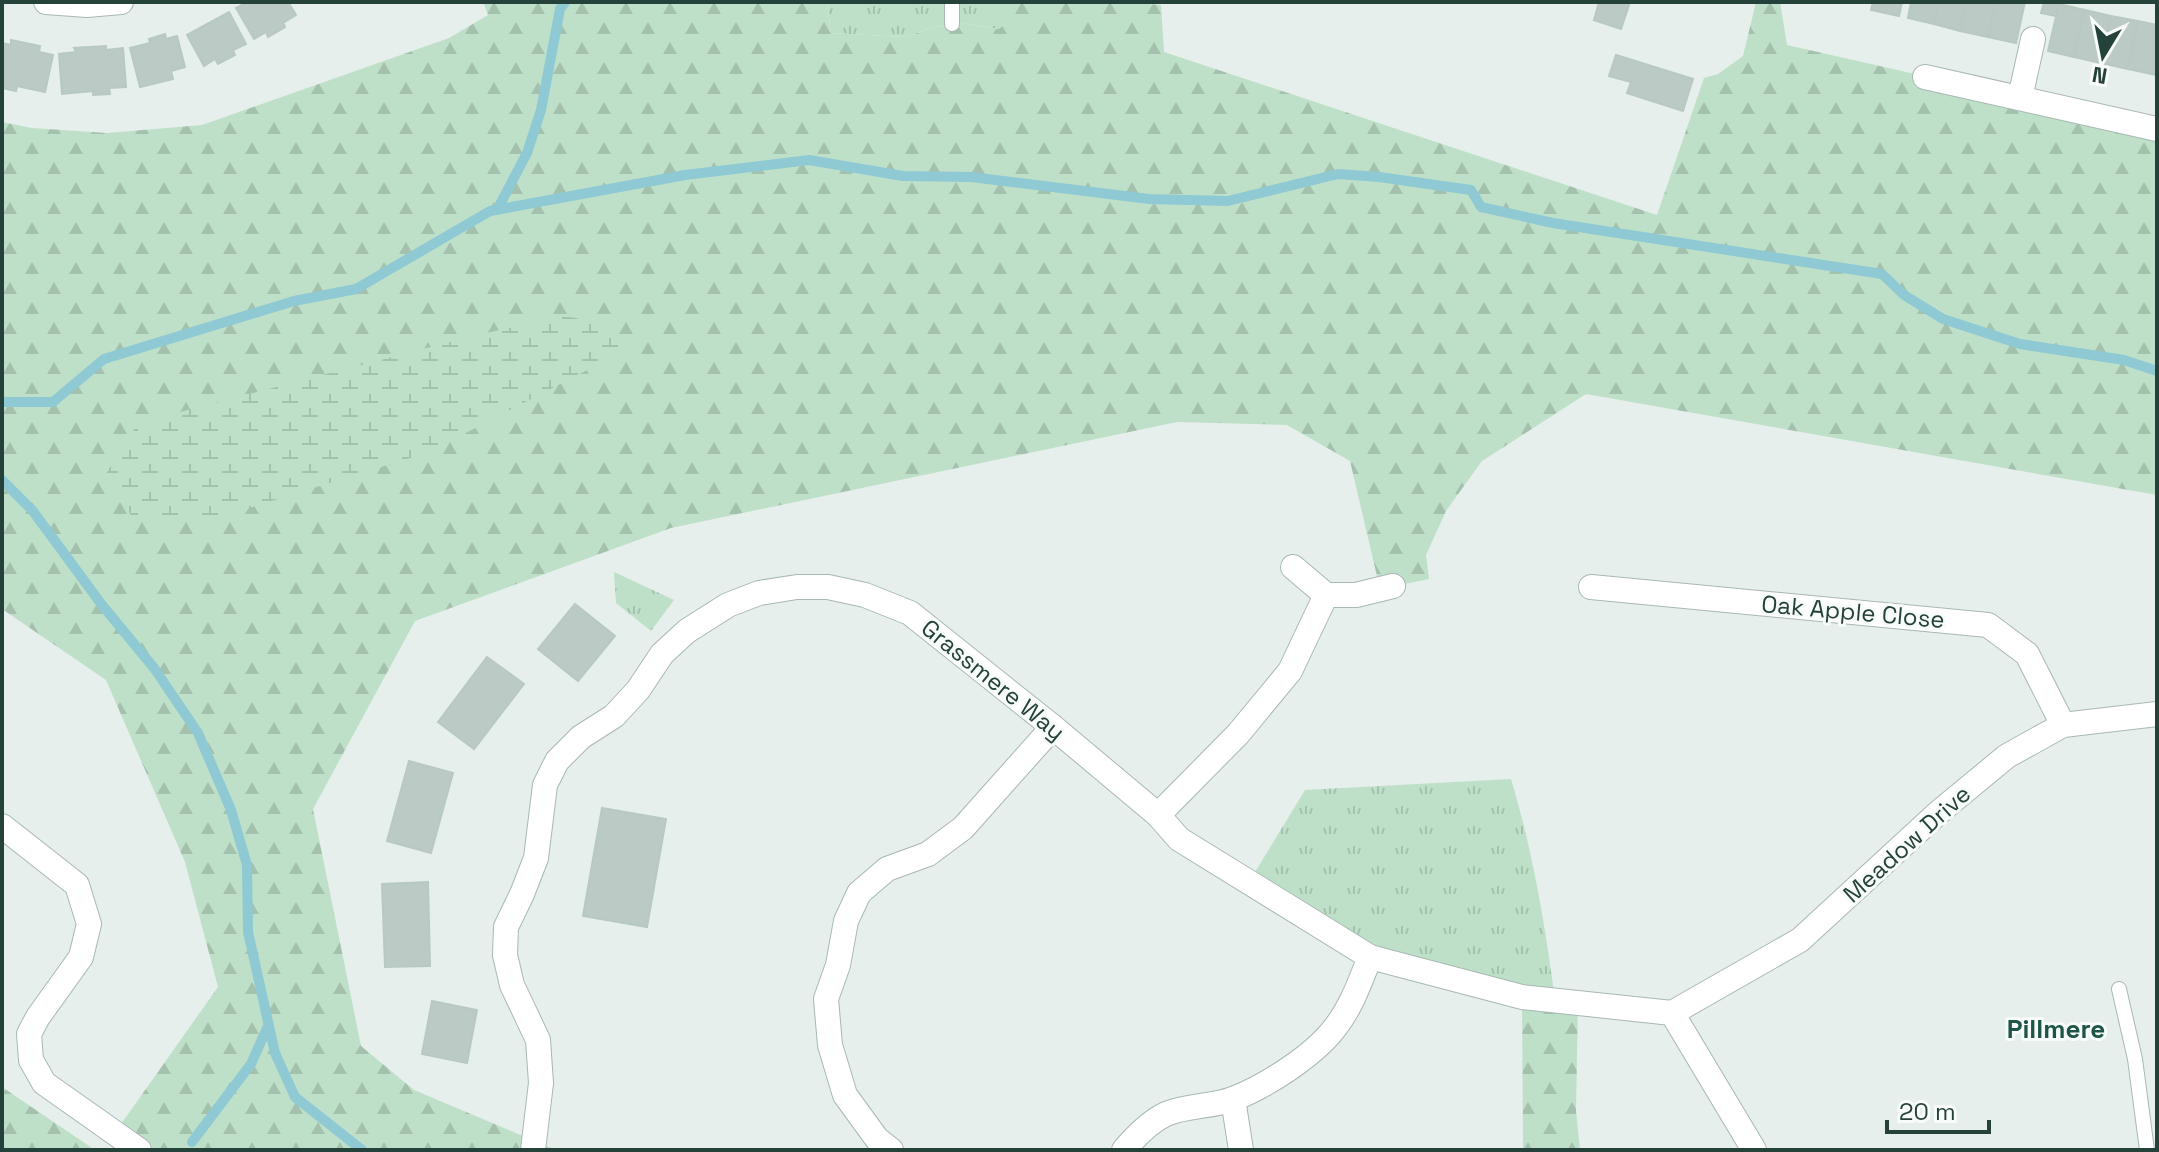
<svg xmlns="http://www.w3.org/2000/svg" width="2159" height="1152" font-family="'Space Grotesk',sans-serif">
<style>
.grass{fill:url(#grass-tufts)}
.forest{fill:url(#forest-firs)}
.wetland{fill:url(#wetland-marsh)}
.lines{fill:none;stroke-linecap:round;stroke-linejoin:round}
.stream{stroke:#8ec9d4;stroke-width:10}
.building{fill:#bbcac4;stroke:#b8c9c2;stroke-width:2}
.service-casing{stroke:#a8b8b2;stroke-width:16}
.minor-casing{stroke:#a8b8b2;stroke-width:26}
.service{stroke:#fff;stroke-width:14}
.minor{stroke:#fff;stroke-width:24}
.labels{text-anchor:middle;stroke-width:6;stroke-linejoin:round;paint-order:stroke}
.street-label{font-size:24px;fill:#24423a;stroke:#f7fbf9}
.neighbourhood-label{font-size:26px;font-weight:bold;fill:#1f5548;stroke:#f7fbf9}
</style>
<defs>
<pattern id="grass-tufts" width="24" height="20" patternUnits="userSpaceOnUse" patternTransform="scale(2)"><rect width="24" height="20" fill="#bfe0c8"/><path d="M3 7l-1-3M5 7V3M7 7l1-3M15 17l-1-3M17 17v-4M19 17l1-3" fill="none" stroke="#a4c1ad"/></pattern>
<pattern id="forest-firs" width="22" height="20" patternUnits="userSpaceOnUse" patternTransform="scale(2)"><rect width="22" height="20" fill="#bfe0c8"/><path d="M5 1l3.5 6h-7zM16 11l3.5 6h-7z" fill="#a4c1ad"/></pattern>
<pattern id="wetland-marsh" width="20" height="14" patternUnits="userSpaceOnUse" patternTransform="scale(2)"><rect width="20" height="14" fill="#bfe0c8"/><path d="M1 5h8M5 5V1M11 12h8M15 12V8" fill="none" stroke="#a4c1ad"/></pattern>
</defs>
<rect width="100%" height="100%" fill="#e6efeb"/>
<!-- grass -->
<g class="grass">
<polygon points="827,2 1007,2 1007,22 999,29 961,23 934,27 906,37 831,33"/>
<polygon points="614,572 674,600 651,631 616,603"/>
<path d="M 1511,779 C 1533,852 1545,925 1555,1000 L 1370,957 L 1249,882 L 1305,790 Z"/>
</g>
<!-- forest -->
<g class="forest">
<polygon points="483,2 827,2 831,33 906,37 934,27 961,23 999,29 1007,22 1007,2 1125,2 1161,5 1164,52 1657,215 1704,78 1718,74 1743,56 1756,2 1780,2 1787,45 2157,129 2157,495 1586,394 1482,461 1446,511 1426,555 1429,579 1380,589 1350,461 1287,425 1177,422 671,528 415,621 313,809 361,1046 414,1090 556,1150 139,1150 114,1134 218,987 185,862 106,680 2,609 2,122 32,128 107,133 202,125 449,38 488,15"/>
<polygon points="1522,997 1578,1003 1576,1111 1580,1150 1523,1150"/>
<polygon points="2,1087 95,1150 2,1150"/>
</g>
<!-- wetland -->
<polygon class="wetland" points="562,316 610,323 622,352 429,452 214,519 132,516 102,480 138,423 473,336"/>
<g class="lines">
<!-- stream -->
<g class="stream">
<polyline points="497,210 527,153 541,110 560,9 565,2"/>
<polyline points="2,402 53,402 104,359 294,301 356,289 490,211 685,175 809,160 903,176 971,177 1149,199 1228,201 1338,174 1379,177 1471,190 1481,207 1553,223 1882,274 1904,295 1943,319 2020,344 2124,360 2157,371"/>
<polyline points="2,480 32,510 52,537 102,605 154,668 198,733 231,810 247,865 248,932 275,1053 295,1097 362,1150"/>
<polyline points="192,1142 251,1064 268,1026"/>
</g>
</g>
<!-- building -->
<g class="building">
<polygon points="248,2 288,2 296,15 283,23 285,27 268,37 266,32 254,39 236,8"/>
<polygon points="1599,2 1630,2 1621,29 1594,20"/>
<polygon points="1873,2 1902,2 1899,16 1871,10"/>
<polygon points="1911,2 1939,2 1934,24 1908,18"/>
<polygon points="1939,2 1967,2 1960,31 1934,24"/>
<polygon points="1967,2 1996,2 1988,37 1960,31"/>
<polygon points="1996,2 2025,2 2016,43 1988,37"/>
<polygon points="2044,2 2059,2 2056,16 2041,13"/>
<polygon points="2059,4 2085,10 2074,57 2048,51"/>
<polygon points="2085,10 2111,16 2101,63 2074,57"/>
<polygon points="229,12 246,44 233,50 235,55 218,64 215,59 204,66 187,35"/>
<polygon points="2111,16 2138,21 2128,69 2101,63"/>
<polygon points="2138,21 2157,25 2156,75 2128,69"/>
<polygon points="165,34 166,39 177,36 185,67 171,71 173,79 140,87 130,48 150,43 149,39"/>
<polygon points="11,40 40,46 39,52 53,55 45,92 17,86 16,91 2,88 2,43 11,45"/>
<polygon points="106,46 106,50 123,48 126,87 109,88 110,94 93,95 93,91 62,94 59,54 76,52 74,48"/>
<polygon points="1616,55 1693,79 1683,111 1627,93 1631,82 1609,76"/>
<polygon points="575,604 615,636 578,681 538,649"/>
<polygon points="487,657 524,684 474,749 438,722"/>
<polygon points="409,761 453,773 431,853 387,841"/>
<polygon points="602,808 666,819 647,927 583,916"/>
<polygon points="428,882 430,966 385,967 382,884"/>
<polygon points="432,1001 477,1010 467,1063 422,1054"/>
</g>
<g class="lines">
<!-- service casing -->
<g class="service-casing">
<g id="service">
<polyline points="952,24 952,2"/>
<polyline points="2119,989 2135,1059 2147,1150"/>
</g>
</g>
<!-- minor casing -->
<g class="minor-casing">
<g id="minor">
<polyline points="46,2 87,5 121,2"/>
<polyline points="1925,77 2157,129"/>
<polyline points="2020,98 2033,39"/>
<polyline points="1591,587 1988,625 2027,654 2063,725"/>
<polyline points="1326,595 1356,595 1393,586"/>
<polyline points="1158,815 1238,734 1290,671 1326,595 1293,567"/>
<polyline points="2,826 77,885 89,924 81,957 38,1017 29,1034 31,1060 44,1083 139,1150"/>
<polyline points="1672,1013 1800,940 1938,813 2007,756 2063,725 2157,714"/>
<polyline points="1672,1013 1754,1150"/>
<polyline points="1233,1099 1241,1150"/>
<polyline points="533,1150 541,1083 538,1040 512,985 505,955 506,927 522,894 536,858 545,785 557,761 581,737 614,716 638,690 662,654 687,631 728,605 759,593 797,587 828,587 865,595 910,613 1053,727 1158,815 1179,839 1370,957 1522,997 1672,1013"/>
<polyline points="891,1150 877,1139 845,1095 830,1045 826,999 838,965 846,921 859,893 887,869 928,854 963,828 1053,727"/>
<path d="M 1124,1150 C 1135,1137 1151,1121 1166,1114 C 1187,1105 1212,1107 1233,1099 C 1265,1087 1313,1056 1334,1029 C 1351,1008 1360,982 1370,957"/>
</g>
</g>
<!-- service -->
<use href="#service" class="service"/>
<!-- minor -->
<use href="#minor" class="minor"/>
</g>
<g class="labels">
<!-- street labels -->
<g class="street-label">
<text transform="translate(1853 612) rotate(5)" y="8">Oak Apple Close</text>
<text transform="translate(993 680) rotate(39)" y="8">Grassmere Way</text>
<text transform="translate(1907 844) rotate(-42)" y="8">Meadow Drive</text>
</g>
<!-- neighbourhood labels -->
<g class="neighbourhood-label">
<text x="2056" y="1038">Pillmere</text>
</g>
</g>
<!-- border -->
<rect width="2159" height="1152" fill="none" stroke="#24423a" stroke-width="8"/>
<!-- north arrow -->
<g transform="translate(2103 56) rotate(190)" stroke="#f7fbf9" stroke-width="6" paint-order="stroke">
<path d="M0-6L14 30L0 20L-14 30Z" fill="#24423a"/>
<text y="-12" font-size="22" font-weight="bold" text-anchor="middle" fill="#24423a">N</text>
</g>
<!-- scale -->
<path d="M1887 1120v12h102v-12" fill="none" stroke="#24423a" stroke-width="4"/>
<text x="1899" y="1120" font-size="24" fill="#24423a" stroke="#f7fbf9" stroke-width="6" paint-order="stroke">20 m</text>
</svg>
